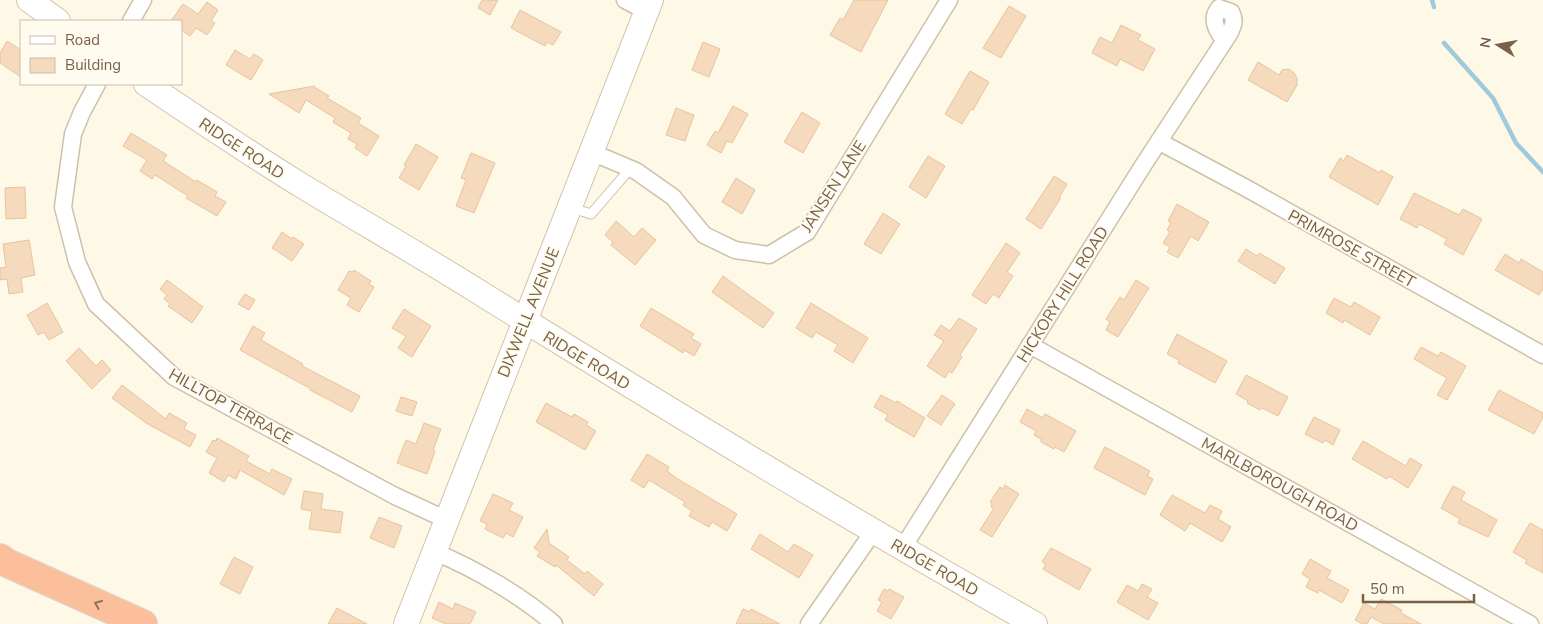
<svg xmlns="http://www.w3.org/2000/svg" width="1543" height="624" font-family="'Nunito Sans',sans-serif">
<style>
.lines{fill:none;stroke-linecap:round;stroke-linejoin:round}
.stream{stroke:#9fcadb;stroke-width:4.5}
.building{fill:#f5dabd;stroke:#e8c39c}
.lane-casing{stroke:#d0c0ab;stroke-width:11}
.street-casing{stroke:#d0c0ab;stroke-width:19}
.secondary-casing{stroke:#d4c2a9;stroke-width:26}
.highway-casing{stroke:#dcd6d0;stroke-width:30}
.lane{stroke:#fff;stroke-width:9}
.street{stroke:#fff;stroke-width:16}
.secondary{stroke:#fff;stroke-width:24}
.highway{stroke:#fbc09b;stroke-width:28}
.oneway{stroke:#937359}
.labels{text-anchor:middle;stroke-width:4;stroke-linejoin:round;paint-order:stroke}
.street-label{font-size:16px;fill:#796049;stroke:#fffbee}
</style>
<rect width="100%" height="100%" fill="#fef8e7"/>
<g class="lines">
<!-- stream -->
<g class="stream">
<polyline points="1432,0 1434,7"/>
<polyline points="1444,43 1493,98 1516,143 1543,172"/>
</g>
</g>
<!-- building -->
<g class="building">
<polygon points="482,0 498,0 490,15 478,8"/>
<polygon points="854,0 888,0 861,52 830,35 840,18 843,20"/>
<polygon points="207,2 218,10 211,21 215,23 207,35 196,28 190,36 181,30 181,21 171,21 183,4 198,14"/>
<polygon points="1009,6 1026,16 1001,58 983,48"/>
<polygon points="520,10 561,32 553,45 547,42 545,46 511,28"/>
<polygon points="1121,25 1141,35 1138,40 1155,49 1143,71 1120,59 1117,66 1092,53 1100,37 1112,43"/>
<polygon points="7,41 21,50 21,77 0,63 0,53"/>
<polygon points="703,42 720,49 709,77 692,70"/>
<polygon points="235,50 250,59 254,54 263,60 251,80 226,65"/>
<polygon points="1258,62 1279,75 1282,70 1289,69 1294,73 1297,78 1297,85 1287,102 1248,80"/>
<polygon points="970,71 989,82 973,110 971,109 962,124 945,114"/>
<polygon points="315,86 314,87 329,96 327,98 361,118 358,123 379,136 367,156 355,148 357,144 348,139 351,133 333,122 335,118 306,100 299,113 269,94"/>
<polygon points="733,106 748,114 732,143 727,141 721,153 707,145 715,131 718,133"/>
<polygon points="676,108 694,115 685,141 666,135"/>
<polygon points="802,112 820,123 803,153 784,142"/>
<polygon points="131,133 167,155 163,161 196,182 197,180 217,192 215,196 226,202 217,216 186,198 188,196 155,175 152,179 140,171 147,160 123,146"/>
<polygon points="416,144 438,157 419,190 399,178 406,166 404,165"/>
<polygon points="471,153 495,163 474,213 456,206 466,180 461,178"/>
<polygon points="1347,155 1380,173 1381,170 1393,177 1378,205 1329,177 1340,158 1344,161"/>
<polygon points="928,156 945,166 926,198 909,187"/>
<polygon points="1054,176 1067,184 1060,196 1060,199 1041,229 1026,219"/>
<polygon points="736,178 755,190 742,214 722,202"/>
<polygon points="25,187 26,218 6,219 5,188"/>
<polygon points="1414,193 1459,215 1463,209 1482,219 1463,255 1444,244 1447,239 1419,224 1417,228 1400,219"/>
<polygon points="1177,204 1209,222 1198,241 1191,236 1178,258 1167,252 1170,247 1163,243 1170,232 1167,230 1171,223 1168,221"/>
<polygon points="883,213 900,224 881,254 864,244"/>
<polygon points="616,221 634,237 642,228 656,240 635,265 611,245 613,242 605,235"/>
<polygon points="282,232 292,239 293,237 304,244 292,261 272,248"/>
<polygon points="29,240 35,275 21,278 23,292 9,294 7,279 0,280 0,268 6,267 3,244"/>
<polygon points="1006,243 1020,253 1007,272 1013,276 999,298 993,294 986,304 972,295"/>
<polygon points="1246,249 1257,256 1259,253 1285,268 1275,284 1238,261"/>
<polygon points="1505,254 1519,263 1521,259 1543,272 1543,289 1539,295 1495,270"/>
<polygon points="354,270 371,281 369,284 374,287 359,312 347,305 351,298 338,290 349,271 352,272"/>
<polygon points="723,276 774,313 763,328 712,292"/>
<polygon points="167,280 203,307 192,323 168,306 170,304 164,299 167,295 160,289"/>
<polygon points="1136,280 1149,288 1118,337 1106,330 1110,322 1106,319 1120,297 1124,300"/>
<polygon points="245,294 255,300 249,310 238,304"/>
<polygon points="1334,298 1351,307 1354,302 1380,317 1370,335 1344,320 1343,323 1326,313"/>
<polygon points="47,303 63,332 49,340 44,332 38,335 27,315"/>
<polygon points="811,303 868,338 853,363 834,351 838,345 816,332 812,338 796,328"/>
<polygon points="651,308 694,334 691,338 701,344 694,356 684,350 683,353 640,326"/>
<polygon points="404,309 431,326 412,357 398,348 406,336 392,328"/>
<polygon points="959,318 977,329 960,355 962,357 952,373 949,371 945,378 927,366 944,341 934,335 941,325 950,331"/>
<polygon points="253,326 265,333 261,340 303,364 302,366 360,396 352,412 310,390 311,389 240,350"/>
<polygon points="1177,334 1227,361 1215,383 1178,363 1179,360 1167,354"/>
<polygon points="1421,347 1438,356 1441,352 1466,366 1447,400 1437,395 1447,378 1414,359"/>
<polygon points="79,348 96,366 102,360 111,370 92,389 66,361"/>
<polygon points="1246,375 1288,397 1278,416 1262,408 1260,410 1247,403 1248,401 1236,394"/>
<polygon points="122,385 166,419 169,413 187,423 184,429 196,435 190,447 146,423 112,398"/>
<polygon points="1499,390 1543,413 1543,417 1534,434 1488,410"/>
<polygon points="881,395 896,403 897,401 925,418 914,437 885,420 888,415 874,407"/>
<polygon points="942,395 955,404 941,425 927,416"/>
<polygon points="401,397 417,402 412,416 396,411"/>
<polygon points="546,403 572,417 574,414 588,422 586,425 596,431 585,450 536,422"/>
<polygon points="1027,409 1043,418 1045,414 1076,431 1064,452 1055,447 1054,449 1041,442 1041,439 1034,435 1036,431 1020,422"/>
<polygon points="1314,417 1340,430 1333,445 1325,440 1323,443 1305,434"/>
<polygon points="424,423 441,429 433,450 435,451 427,474 397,463 406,440 416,444"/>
<polygon points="217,438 249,456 246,461 270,474 272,469 292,479 284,495 240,470 236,479 228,475 224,482 209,473 217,458 206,452 213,440 216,441"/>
<polygon points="1363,441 1406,466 1410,458 1422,465 1408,488 1389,476 1387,479 1352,459"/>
<polygon points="1105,447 1150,471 1147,476 1153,479 1145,495 1094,468"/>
<polygon points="647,454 669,467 667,471 676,478 737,514 727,531 712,522 709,527 689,516 692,511 683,505 685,502 649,480 644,488 631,480"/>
<polygon points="1005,485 1019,494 992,537 980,530 994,508 991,507 992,504 990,502 1000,487 1003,489"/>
<polygon points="1453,486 1465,492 1461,500 1497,520 1488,537 1458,523 1460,519 1441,508"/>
<polygon points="304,491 323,494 321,509 343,512 340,533 309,529 312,511 301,509"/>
<polygon points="493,494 513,503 509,510 523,517 513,537 506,533 503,538 485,529 487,524 480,521"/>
<polygon points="1172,495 1205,513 1210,505 1222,511 1218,519 1231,527 1222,542 1190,523 1185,531 1160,515"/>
<polygon points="379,517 402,526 394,548 370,538"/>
<polygon points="1530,523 1543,530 1543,573 1525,563 1527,560 1513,552"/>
<polygon points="547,529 549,543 569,557 567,560 585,574 587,571 603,584 594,596 556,565 555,567 537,556 540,552 534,548"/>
<polygon points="760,534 788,552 794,544 813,555 799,578 751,549"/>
<polygon points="1051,548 1091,569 1079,590 1043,569 1046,564 1042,562"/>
<polygon points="234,557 253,567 240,594 220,584"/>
<polygon points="1310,559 1331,571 1327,578 1349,590 1342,603 1319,590 1318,593 1306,587 1310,579 1302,574"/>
<polygon points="1142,584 1152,589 1147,597 1158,603 1148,620 1117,602 1127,585 1138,591"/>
<polygon points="884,589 888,591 889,589 904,597 891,619 877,611 882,602 878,600"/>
<polygon points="1381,599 1402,610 1401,613 1421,624 1384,624 1371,617 1367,624 1363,624 1355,620 1364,603 1375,609"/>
<polygon points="439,602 453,609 455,603 476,612 470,624 446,624 432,618"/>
<polygon points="337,608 367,624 328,624"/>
<polygon points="743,609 750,612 751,609 780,624 736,624"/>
</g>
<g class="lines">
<!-- lane casing -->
<g class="lane-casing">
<polyline id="lane" points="572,208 591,214 630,169"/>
</g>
<!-- street casing -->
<g class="street-casing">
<g id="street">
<polyline points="625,0 646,11"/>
<polyline points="131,21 143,0"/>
<polyline points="97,84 82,112 73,134 63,207 77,262 96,304 174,377 395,496 447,520"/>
<polyline points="1160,142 1246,188 1543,355"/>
<polyline points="591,152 636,171 673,197 704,235 735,250 769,255 807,232 949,0"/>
<polyline points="1030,345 1530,624"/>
<path d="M 902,549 L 1144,164 L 1229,34 C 1233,26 1236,21 1231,12 L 1219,8 C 1210,19 1216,30 1224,40"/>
<path d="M 435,552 C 475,569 521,595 554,624"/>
<polyline points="809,624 873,532"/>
</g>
</g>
<!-- secondary casing -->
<g class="secondary-casing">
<g id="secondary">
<polyline points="29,0 58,21"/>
<path d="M 146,84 C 198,119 250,154 304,187 C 360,221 418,254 474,289 C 659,404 845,517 1035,624"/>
<polyline points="406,624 651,0"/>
</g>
</g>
<!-- highway casing -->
<g class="highway-casing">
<polyline id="highway" points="0,558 7,563 143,624"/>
</g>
<!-- lane -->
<use href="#lane" class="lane"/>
<!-- street -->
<use href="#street" class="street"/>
<!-- secondary -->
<use href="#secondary" class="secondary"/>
<!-- highway -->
<use href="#highway" class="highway"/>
</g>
<!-- one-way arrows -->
<defs><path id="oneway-chevron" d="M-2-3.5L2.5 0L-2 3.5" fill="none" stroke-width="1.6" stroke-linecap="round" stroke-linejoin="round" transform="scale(1.25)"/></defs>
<use class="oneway" href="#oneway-chevron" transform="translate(98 604) rotate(-156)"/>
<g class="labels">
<!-- street labels -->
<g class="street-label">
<text transform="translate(242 148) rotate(33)" y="6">RIDGE ROAD</text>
<text transform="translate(833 186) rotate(-57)" y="6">JANSEN LANE</text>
<text transform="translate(1352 248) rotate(29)" y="6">PRIMROSE STREET</text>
<text transform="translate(1062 294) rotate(-58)" y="6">HICKORY HILL ROAD</text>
<text transform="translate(528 312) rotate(-68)" y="6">DIXWELL AVENUE</text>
<text transform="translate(587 360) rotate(31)" y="6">RIDGE ROAD</text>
<text transform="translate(231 406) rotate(29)" y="6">HILLTOP TERRACE</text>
<text transform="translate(1280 484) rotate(29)" y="6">MARLBOROUGH ROAD</text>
<text transform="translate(935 567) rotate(30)" y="6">RIDGE ROAD</text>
</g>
</g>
<!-- legend -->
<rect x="20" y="20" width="162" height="65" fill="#fffbee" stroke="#c9bdac"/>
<rect x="30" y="36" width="25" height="8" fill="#ffffff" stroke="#c9bdac"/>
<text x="65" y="45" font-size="15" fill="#796049">Road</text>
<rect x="30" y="58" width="25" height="15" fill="#f5dabd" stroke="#c9bdac"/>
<text x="65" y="70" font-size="15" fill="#796049">Building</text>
<!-- north arrow -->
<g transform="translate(1498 45) rotate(281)" stroke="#fffbee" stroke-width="4" paint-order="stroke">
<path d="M0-4L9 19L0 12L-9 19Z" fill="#796049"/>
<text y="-8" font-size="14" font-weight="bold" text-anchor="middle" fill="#796049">N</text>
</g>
<!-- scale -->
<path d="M1363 594v8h111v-8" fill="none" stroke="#796049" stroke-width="2.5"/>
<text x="1370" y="594" font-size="15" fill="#796049" stroke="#fffbee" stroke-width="4" paint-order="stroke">50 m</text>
</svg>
